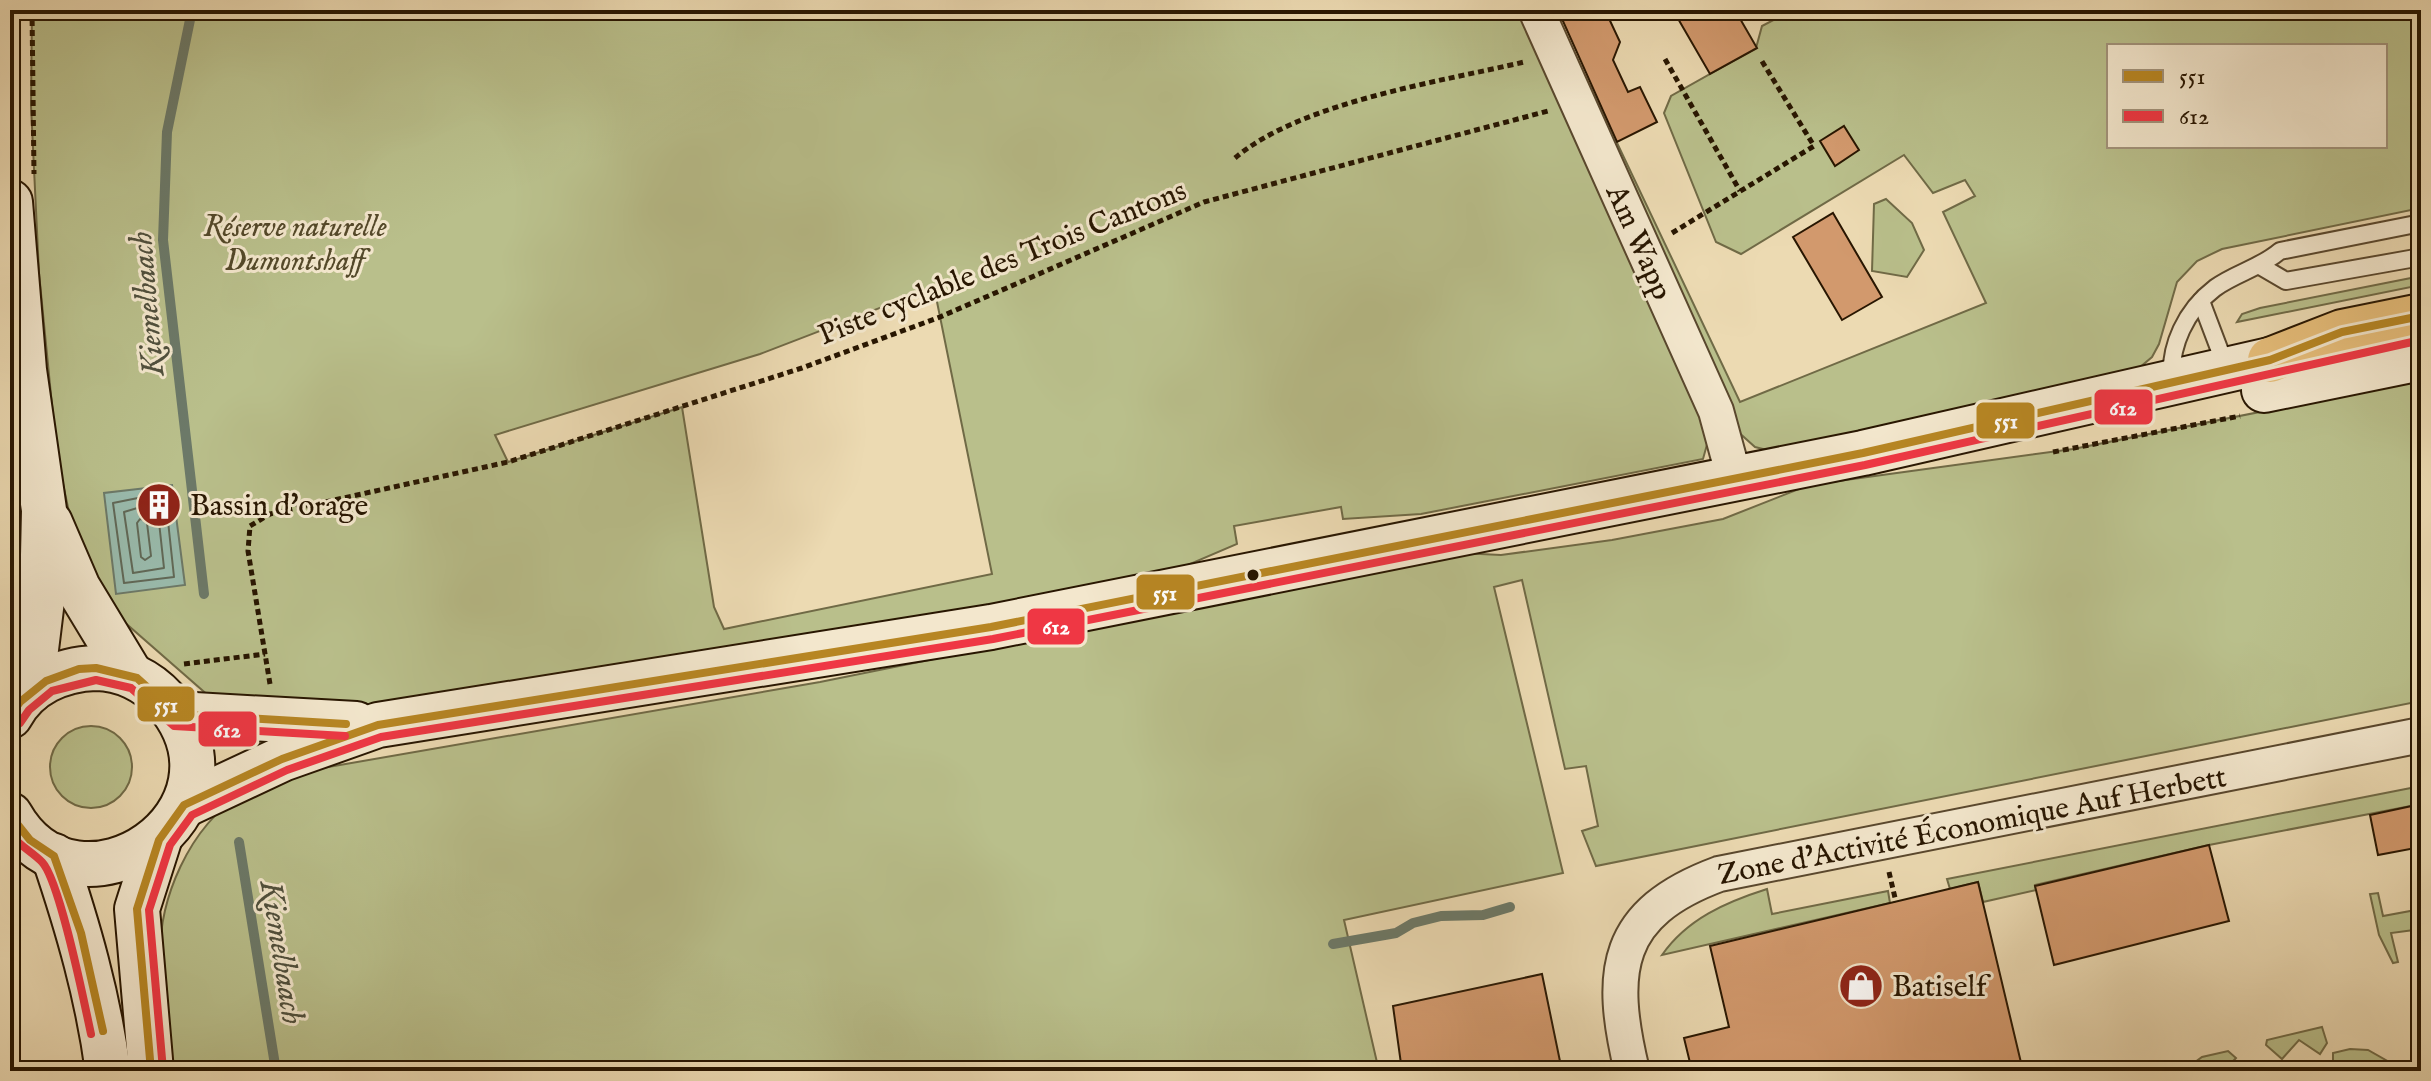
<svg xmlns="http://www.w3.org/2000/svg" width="2431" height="1081" font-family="'IM FELL English',serif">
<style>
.green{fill:#b9bf8b;stroke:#706a46;stroke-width:2;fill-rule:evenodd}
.water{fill:#99bbad;stroke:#6c7968;stroke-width:2}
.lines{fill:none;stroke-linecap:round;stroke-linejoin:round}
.shore{stroke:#606857;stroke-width:2}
.stream{stroke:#6c7968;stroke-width:10}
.building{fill:#d2996d;stroke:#281601;stroke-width:2}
.service-casing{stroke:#59472d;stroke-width:20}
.minor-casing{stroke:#59472d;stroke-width:38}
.secondary-casing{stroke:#281601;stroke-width:48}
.motorway-casing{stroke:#281601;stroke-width:48}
.path{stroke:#281601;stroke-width:5;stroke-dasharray:6 4;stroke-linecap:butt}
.service{stroke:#f3e7cd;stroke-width:16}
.minor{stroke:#f3e7cd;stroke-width:34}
.secondary{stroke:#f3e7cd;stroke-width:44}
.motorway{stroke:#e6bd79;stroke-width:44}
.bus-1-casing{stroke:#f3e7cd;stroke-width:14}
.bus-2-casing{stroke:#f3e7cd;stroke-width:14}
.bus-1{stroke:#b78623;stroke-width:8}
.bus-2{stroke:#ef3744;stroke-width:8}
.bus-dot{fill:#281601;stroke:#f3e7cd;stroke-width:3}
.labels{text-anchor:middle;stroke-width:6;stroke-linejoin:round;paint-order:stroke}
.park-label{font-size:30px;font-style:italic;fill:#54492a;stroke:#f3e7cd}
.street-label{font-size:30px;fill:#281601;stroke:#f3e7cd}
.poi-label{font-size:30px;fill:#281601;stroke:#f3e7cd;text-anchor:start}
.water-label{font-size:32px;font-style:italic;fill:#50503d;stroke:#f3e7cd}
.line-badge{stroke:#f3e7cd;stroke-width:3}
.badge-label{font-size:22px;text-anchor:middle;font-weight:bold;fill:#fff}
</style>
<rect width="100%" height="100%" fill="#ecdab2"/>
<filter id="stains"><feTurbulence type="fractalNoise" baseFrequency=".0025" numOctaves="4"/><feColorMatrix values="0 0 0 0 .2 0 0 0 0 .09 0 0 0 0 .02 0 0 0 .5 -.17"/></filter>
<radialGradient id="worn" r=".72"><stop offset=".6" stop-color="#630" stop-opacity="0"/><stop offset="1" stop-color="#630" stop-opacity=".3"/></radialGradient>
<!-- green -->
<g class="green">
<path d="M 32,10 L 1554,10 L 1740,402 L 1986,303 L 1943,212 L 1975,196 L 1965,180 L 1933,193 L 1904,155 L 1741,254 L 1716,242 L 1664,113 L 1671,96 L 1756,48 L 1762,26 L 1793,10 L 2421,10 L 2421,208 L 2222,249 L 2197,261 L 2177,282 L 2159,344 L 2152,357 L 2133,373 L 1771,451 L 1755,447 L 1716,412 L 1703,459 L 1421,514 L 1343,519 L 1341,507 L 1234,526 L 1237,544 L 1092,606 L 378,725 L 210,697 L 122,620 L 80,547 L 69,512 L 57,456 L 39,273 L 31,106 ZM 2109,46 L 2385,46 L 2385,146 L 2109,146 ZM 934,287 L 992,574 L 724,629 L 714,607 L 682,407 L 508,462 L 495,435 L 760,354 Z"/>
<polygon points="1886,199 1912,223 1924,250 1907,277 1872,271 1874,204"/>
<polygon points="2421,276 2421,285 2237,322 2242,314 2260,308"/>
<path d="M 2421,380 L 2421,701 L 1596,866 L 1582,831 L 1598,826 L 1586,766 L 1565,769 L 1522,580 L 1494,587 L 1563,873 L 1344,920 L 1379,1071 L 172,1071 C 168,1035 161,998 160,961 C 158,899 189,827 243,793 C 255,785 270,781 282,775 L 820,682 L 1460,553 L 1501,555 L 1612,540 L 1723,519 L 1809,485 L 2073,449 Z"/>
<circle cx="91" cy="767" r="41"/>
<polygon points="2421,786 2421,804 2209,845 2035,885 2036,890 1983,902 1978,882 1950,889 1947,879"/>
<path d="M 1767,889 L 1772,914 L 1888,891 L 1890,903 L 1662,955 C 1687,919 1726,902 1767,889 Z"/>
<polygon points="2378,893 2383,916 2421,909 2421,929 2391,933 2398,962 2393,963 2379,935 2370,894"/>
<polygon points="2322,1027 2327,1043 2320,1054 2299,1040 2282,1059 2266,1045 2267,1040"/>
<polygon points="2350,1049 2368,1050 2405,1071 2345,1071 2333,1063 2333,1053"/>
<polygon points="2228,1051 2236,1058 2224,1071 2183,1071 2202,1057"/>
</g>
<!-- water -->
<polygon class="water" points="172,485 185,585 116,594 104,493"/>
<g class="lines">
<!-- shore -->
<g class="shore">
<polyline points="143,497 113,503 124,583 174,577 168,521"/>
<polyline points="144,506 124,512 133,573 164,568 159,522"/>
<polyline points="146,520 140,519 137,523 141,557 145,560 151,556 147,523"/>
</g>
<!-- stream -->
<g class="stream">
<polyline points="192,10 167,132 163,240 204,594"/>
<polyline points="239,842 276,1071"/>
<polyline points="1333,944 1396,933 1413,923 1441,916 1483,915 1510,907"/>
</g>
</g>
<!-- building -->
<g class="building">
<polygon points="1558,10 1605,10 1620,42 1613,60 1628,92 1640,87 1657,122 1617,142"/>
<polygon points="1673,10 1735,10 1757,48 1710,74"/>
<polygon points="1844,126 1859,150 1835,166 1820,141"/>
<polygon points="1833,213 1882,297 1842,320 1793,237"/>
<polygon points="170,489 174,518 148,522 144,492"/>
<polygon points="2421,804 2421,847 2378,855 2370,815"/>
<polygon points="2209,845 2229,921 2054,965 2035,886"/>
<polygon points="1978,882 2023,1071 1692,1071 1684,1038 1729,1027 1710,946"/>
<polygon points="1542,974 1562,1071 1402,1071 1393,1006"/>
</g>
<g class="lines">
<!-- service casing -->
<g class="service-casing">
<g id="service">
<polyline points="2262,267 2286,281 2421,257"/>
<polyline points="2201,301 2226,367"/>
<path d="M 2172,381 C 2169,346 2186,310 2215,288 C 2236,273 2260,268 2280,251 L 2421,223"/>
</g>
</g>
<!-- minor casing -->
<g class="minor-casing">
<g id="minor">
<polyline points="1536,10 1716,411 1734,477"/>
<path d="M 1632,1071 C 1608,971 1614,913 1719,874 L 2421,735"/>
</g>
</g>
<!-- secondary casing -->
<g class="secondary-casing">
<g id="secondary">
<polyline points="10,202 24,370 44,510 42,600 31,690"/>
<polyline points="2264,390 2421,358"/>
<polyline points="50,523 78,588 130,674"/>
<polyline points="177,714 356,724"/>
<path d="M 10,716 C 27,684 61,669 96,668 C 122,668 148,681 165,700 C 261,811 78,935 10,815"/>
<polyline points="184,805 282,759 378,725 991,627 1863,453 2305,352"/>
<path d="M 54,856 C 78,927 98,996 108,1071"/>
<polyline points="151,1071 137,909 159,840"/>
</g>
</g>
<!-- motorway casing -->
<g class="motorway-casing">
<polyline id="motorway" points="2270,360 2342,332 2421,316"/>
</g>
<!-- path -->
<g class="path">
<polyline points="32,10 34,174"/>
<polyline points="1665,59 1740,191"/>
<path d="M 1235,158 C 1301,102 1439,82 1524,62"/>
<polyline points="1672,233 1814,146 1760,58"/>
<polyline points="2053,452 2240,416"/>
<polyline points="184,664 265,654"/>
<polyline points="270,684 248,551 250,526 270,514 508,462 802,368 940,317 1204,202 1548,111"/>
<polyline points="1889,872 1896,902"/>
</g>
<!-- service -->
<use href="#service" class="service"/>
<!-- minor -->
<use href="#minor" class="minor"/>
<!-- secondary -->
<use href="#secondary" class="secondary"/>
<!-- motorway -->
<use href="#motorway" class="motorway"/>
<!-- bus-1 casing -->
<g class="bus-1-casing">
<g id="bus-1">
<polyline points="10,716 20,702 46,681 79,669 96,668 137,678 177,714 346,724"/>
<polyline points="10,815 30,840 54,856 81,933 103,1031"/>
<polyline points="151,1071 137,909 159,840 184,805 282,759 378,725 991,627 1863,453 2270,360 2342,332 2421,316"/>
</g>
</g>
<!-- bus-2 casing -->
<g class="bus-2-casing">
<g id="bus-2">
<polyline points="20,723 29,710 52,691 96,680 131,688 174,726 345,736"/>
<path d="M 10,834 C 20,846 32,852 42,862 C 60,881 84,1002 91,1034"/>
<polyline points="163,1070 149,910 170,845 192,815 287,770 381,737 993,639 1865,465 2421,340"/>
</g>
</g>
<!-- bus-1 -->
<use href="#bus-1" class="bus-1"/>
<!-- bus-2 -->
<use href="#bus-2" class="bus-2"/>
</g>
<!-- icons -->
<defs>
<g id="building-disc" transform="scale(2.3)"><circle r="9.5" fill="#8f2418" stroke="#f3e7cd"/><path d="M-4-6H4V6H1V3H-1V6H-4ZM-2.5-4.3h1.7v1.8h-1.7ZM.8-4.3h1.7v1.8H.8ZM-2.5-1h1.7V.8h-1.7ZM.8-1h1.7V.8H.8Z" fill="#fff"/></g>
<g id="shop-disc" transform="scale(2.3)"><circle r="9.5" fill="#8f2418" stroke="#f3e7cd"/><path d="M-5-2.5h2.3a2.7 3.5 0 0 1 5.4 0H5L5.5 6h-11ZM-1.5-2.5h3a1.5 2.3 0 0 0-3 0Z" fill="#fff"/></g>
</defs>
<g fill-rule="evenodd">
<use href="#building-disc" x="159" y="505"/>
<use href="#shop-disc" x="1861" y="986"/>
</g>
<!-- markers -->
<circle class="bus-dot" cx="1253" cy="575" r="7"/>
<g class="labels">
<!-- park labels -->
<g class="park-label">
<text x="295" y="236">Réserve naturelle<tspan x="295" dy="34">Dumontshaff</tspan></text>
</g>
<!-- street labels -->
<g class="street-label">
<text transform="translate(1640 242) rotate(66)" y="10">Am Wapp</text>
<text transform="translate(1002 262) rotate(-22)" y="10">Piste cyclable des Trois Cantons</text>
<text transform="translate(1972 825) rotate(-11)" y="10">Zone d'Activité Économique Auf Herbett</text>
</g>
<!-- poi labels -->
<g class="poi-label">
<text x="190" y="515">Bassin d'orage</text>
<text x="1892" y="996">Batiself</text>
</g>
<!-- water labels -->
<g class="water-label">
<text transform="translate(146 304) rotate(-95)" y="11">Kiemelbaach</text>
<text transform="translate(283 952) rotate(81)" y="11">Kiemelbaach</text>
</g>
</g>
<g class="line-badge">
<rect x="2093" y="388" width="61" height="38" rx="8" fill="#ef3744"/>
<rect x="1975" y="401" width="61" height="39" rx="8" fill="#b78623"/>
<rect x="1135" y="573" width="61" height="38" rx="8" fill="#b78623"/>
<rect x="1026" y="607" width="60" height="39" rx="8" fill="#ef3744"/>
<rect x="136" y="685" width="60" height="38" rx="8" fill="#b78623"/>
<rect x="197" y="710" width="61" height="38" rx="8" fill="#ef3744"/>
</g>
<g class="badge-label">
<text x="2123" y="415">612</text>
<text x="2006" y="428">551</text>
<text x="1165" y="600">551</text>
<text x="1056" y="634">612</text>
<text x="166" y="712">551</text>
<text x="227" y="737">612</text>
</g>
<!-- margin -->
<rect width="2431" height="1081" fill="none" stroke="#ecdab2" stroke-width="40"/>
<rect x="12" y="12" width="2407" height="1057" fill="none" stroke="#281601" stroke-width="4"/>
<rect x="20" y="20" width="2391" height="1041" fill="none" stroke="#281601" stroke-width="2"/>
<!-- legend -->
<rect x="2107" y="44" width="280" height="104" fill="#f3e7cd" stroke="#a2937b" stroke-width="2"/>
<rect x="2123" y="70" width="40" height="12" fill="#b78623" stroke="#a2937b" stroke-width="2"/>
<text x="2179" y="84" font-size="24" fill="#281601">551</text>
<rect x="2123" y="110" width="40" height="12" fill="#ef3744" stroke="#a2937b" stroke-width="2"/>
<text x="2179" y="124" font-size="24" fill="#281601">612</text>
<rect width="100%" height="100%" filter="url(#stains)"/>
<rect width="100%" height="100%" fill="url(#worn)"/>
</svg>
